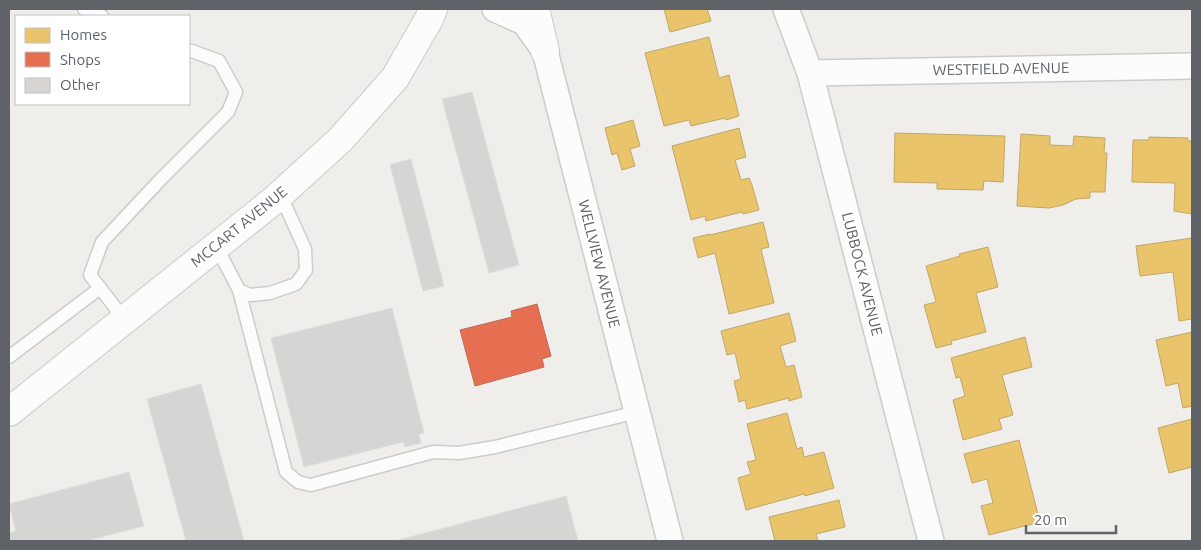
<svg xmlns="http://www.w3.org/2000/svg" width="1201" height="550" font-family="Ubuntu,sans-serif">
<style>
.homes{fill:#e9c46a;stroke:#c0a769}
.shops{fill:#e76f51;stroke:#be6b58}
.building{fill:#d6d5d3;stroke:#deddd9}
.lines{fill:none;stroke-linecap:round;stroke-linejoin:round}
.service-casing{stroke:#cbcccc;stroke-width:15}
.minor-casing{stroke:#cbcccc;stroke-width:28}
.secondary-casing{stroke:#cacacb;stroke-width:30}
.service{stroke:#fdfcfc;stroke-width:12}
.minor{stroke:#fdfcfc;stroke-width:25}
.secondary{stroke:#fdfcfc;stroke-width:28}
.labels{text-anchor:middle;stroke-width:5;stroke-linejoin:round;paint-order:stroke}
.street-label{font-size:15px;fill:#5f6368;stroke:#fff}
</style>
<rect width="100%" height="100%" fill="#efeeea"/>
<!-- homes -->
<g class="homes">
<polygon points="664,9 707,9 711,21 670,32"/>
<polygon points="709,37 719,78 729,75 739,116 726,120 725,118 691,126 689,120 664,126 645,53"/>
<polygon points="633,120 640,146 630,149 635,166 622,170 617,153 612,155 605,128"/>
<polygon points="739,128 746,157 735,160 741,180 749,178 752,185 759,210 743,214 742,212 706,221 705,216 691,220 672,146"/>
<polygon points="895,133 1005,136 1003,182 984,181 983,190 937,189 937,183 894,182"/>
<polygon points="1021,134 1050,136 1050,145 1073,146 1074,136 1105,138 1104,153 1107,153 1105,192 1090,192 1090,198 1076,199 1063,205 1049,208 1017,206"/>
<polygon points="1149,137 1188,138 1188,141 1192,141 1192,214 1174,211 1175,183 1132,182 1133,140 1149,140"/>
<polygon points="763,222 769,247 761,249 774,303 729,314 715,253 698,258 693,238 710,234 710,235"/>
<polygon points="1192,238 1192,319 1179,321 1173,272 1140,276 1136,246"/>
<polygon points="988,247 998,287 976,293 986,332 951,341 952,344 936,348 924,305 936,302 926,266 960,256 959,254"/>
<polygon points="789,313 796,341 780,346 786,367 794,365 802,397 789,401 789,398 747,409 745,400 739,402 734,381 741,379 735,353 727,355 721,331"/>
<polygon points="1192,332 1192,406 1183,408 1178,383 1166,386 1156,340"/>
<polygon points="1025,337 1032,367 1002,375 1013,415 999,419 1002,429 963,440 953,400 965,396 960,377 956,378 951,358"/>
<polygon points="787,413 797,449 802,447 804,457 824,452 834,488 805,496 804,494 746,510 738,478 751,474 747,462 756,460 747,424"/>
<polygon points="1192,419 1192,467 1169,473 1158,428"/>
<polygon points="1019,440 1040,522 989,535 981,506 993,503 987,479 972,483 964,454"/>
<polygon points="839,500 845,527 816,534 818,541 775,541 769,517"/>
</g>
<!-- shops -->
<polygon class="shops" points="537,304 551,356 542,359 544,367 475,386 460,330 512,317 511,311"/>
<!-- building -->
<g class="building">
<polygon points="472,92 519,265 489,273 442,99"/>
<polygon points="411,159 444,286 423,291 390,165"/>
<polygon points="392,308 424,433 419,434 421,443 405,447 403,442 304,467 271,338"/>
<polygon points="201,384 244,541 186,541 147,399"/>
<polygon points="129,472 144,526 86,541 9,541 9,533 16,531 9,504"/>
<polygon points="566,496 578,541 395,541"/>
</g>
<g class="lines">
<!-- service casing -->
<g class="service-casing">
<g id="service">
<polyline points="84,9 102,16"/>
<polyline points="216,246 239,290 250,295 270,293 296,284 306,270 305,249 280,194"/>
<polyline points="239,290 286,472 298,482 311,485 433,452 459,453 495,447 637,412"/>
<polyline points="124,319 90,275 102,242 162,178 228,112 236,92 219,61 189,50"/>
<polyline points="9,357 100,288"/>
</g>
</g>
<!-- minor casing -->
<g class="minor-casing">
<g id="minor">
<polyline points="495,9 524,22 545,51 670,541"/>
<polyline points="786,9 810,73 931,541"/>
<polyline points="810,73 1192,66"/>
</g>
</g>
<!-- secondary casing -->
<g class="secondary-casing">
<g id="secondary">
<polyline points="535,9 545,51"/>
<polyline points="9,412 273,201 340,140 395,78 429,19 433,9"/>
</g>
</g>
<!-- service -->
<use href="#service" class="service"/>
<!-- minor -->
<use href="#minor" class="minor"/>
<!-- secondary -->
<use href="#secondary" class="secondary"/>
</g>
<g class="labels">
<!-- street labels -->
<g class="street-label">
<text transform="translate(1001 69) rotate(-1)" y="5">WESTFIELD AVENUE</text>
<text transform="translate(239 227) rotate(-39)" y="5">MCCART AVENUE</text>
<text transform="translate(599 264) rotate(76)" y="5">WELLVIEW AVENUE</text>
<text transform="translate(862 274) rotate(76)" y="5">LUBBOCK AVENUE</text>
</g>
</g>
<!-- border -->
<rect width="1201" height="550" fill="none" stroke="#5f6368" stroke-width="20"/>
<!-- legend -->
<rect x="15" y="15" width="175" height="90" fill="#ffffff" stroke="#bfc1c3"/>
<rect x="25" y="28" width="25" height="15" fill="#e9c46a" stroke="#bfc1c3"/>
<text x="60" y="40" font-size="15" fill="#5f6368">Homes</text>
<rect x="25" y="52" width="25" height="15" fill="#e76f51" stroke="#bfc1c3"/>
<text x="60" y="65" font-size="15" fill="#5f6368">Shops</text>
<rect x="25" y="78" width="25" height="15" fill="#d6d5d3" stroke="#bfc1c3"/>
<text x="60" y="90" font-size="15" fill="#5f6368">Other</text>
<!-- scale -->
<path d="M1026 525v8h90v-8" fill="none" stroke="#5f6368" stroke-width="2.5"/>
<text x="1034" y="525" font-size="15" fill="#5f6368" stroke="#ffffff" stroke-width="4" paint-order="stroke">20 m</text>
</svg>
